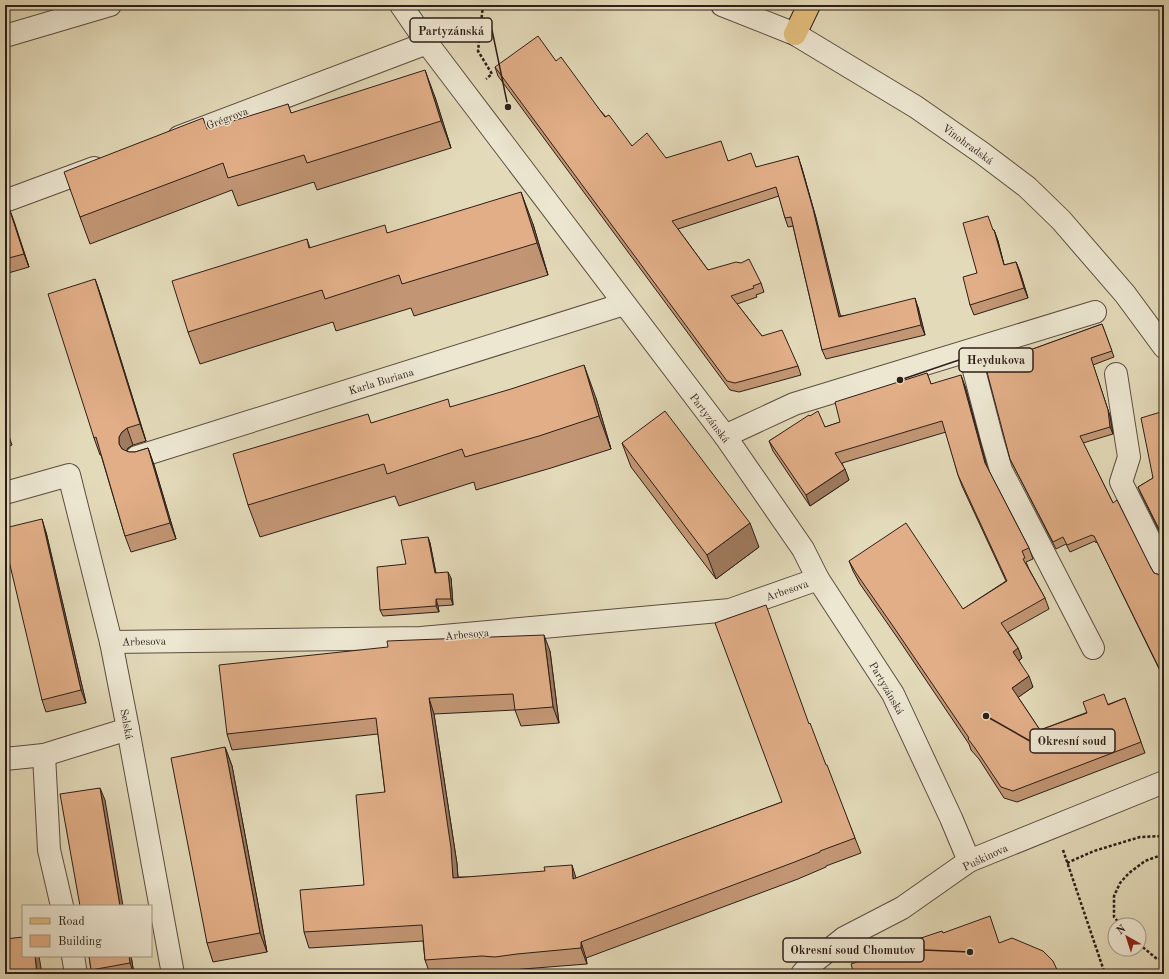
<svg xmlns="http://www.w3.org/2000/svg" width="1169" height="979" font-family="'Old Standard TT',serif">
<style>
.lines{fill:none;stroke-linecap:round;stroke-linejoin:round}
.minor-casing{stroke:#5b4d40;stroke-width:24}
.major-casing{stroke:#2e1e18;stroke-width:24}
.path{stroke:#2e1e18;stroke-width:2.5;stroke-dasharray:3 2;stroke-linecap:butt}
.minor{stroke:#ede7d2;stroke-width:22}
.major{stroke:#e2bd7c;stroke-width:22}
.wall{fill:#c29674;stroke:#2e1e18}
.shaded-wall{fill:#9e7a5e;stroke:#2e1e18}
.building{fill:#e1ae87;stroke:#2e1e18}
.labels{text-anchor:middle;stroke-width:3;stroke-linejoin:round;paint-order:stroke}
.street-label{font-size:11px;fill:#2e1e18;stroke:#ede7d2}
.leader{fill:none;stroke:#2e1e18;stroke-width:1.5}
.callout-dot{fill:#2e1e18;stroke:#ede7d2;stroke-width:1.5}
.callout{fill:#ede7d2;stroke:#2e1e18;stroke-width:1.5}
.callout-label{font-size:12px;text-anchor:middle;font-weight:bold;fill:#2e1e18}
</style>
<rect width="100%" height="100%" fill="#e3dab9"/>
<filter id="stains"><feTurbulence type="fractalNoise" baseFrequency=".005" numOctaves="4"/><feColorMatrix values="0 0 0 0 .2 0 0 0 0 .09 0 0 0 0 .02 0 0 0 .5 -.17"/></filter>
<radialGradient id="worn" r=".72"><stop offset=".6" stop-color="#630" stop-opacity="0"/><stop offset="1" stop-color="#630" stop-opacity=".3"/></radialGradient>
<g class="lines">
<!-- minor casing -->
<g class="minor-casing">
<g id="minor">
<polyline points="401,5 427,43 725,436 803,549 818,579 893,694 951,818 969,861"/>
<polyline points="722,5 795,34 916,107 982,153 1027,187 1061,220 1125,294 1164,347"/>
<polyline points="5,36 110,5"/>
<polyline points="179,137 427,43"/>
<polyline points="5,201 94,168"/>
<polyline points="969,351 992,439 1001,470 1093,648"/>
<polyline points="1116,374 1129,457 1121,482 1164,569"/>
<polyline points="725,436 794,404 1095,312"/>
<polyline points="137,457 624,304"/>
<polyline points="5,493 69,475 111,642 128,729 173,974"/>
<polyline points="111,642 421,638 730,610 818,579"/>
<polyline points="44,755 49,850 62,906"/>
<polyline points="5,759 44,755 128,729"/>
<polyline points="73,956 76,974"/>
<polyline points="802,974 810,965 844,938 902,908 969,861 1164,782"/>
</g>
</g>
<!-- major casing -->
<g class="major-casing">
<polyline id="major" points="795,34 809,5"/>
</g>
<!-- path -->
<g class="path">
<polyline points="483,5 478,51 492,74 486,79"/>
<polyline points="1063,850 1105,974"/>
<polyline points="1067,863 1094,851 1140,837 1164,836"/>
<polyline points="1121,925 1114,917 1114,896 1120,883 1129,873 1145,861 1164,854"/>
<polyline points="1139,944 1157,959 1164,959"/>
<polyline points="375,973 404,972 407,974"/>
</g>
<!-- minor -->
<use href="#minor" class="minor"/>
<!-- major -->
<use href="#major" class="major"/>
</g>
<!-- wall -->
<g class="wall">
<polygon points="556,61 632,146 666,158 728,161 756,167 801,165 816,218 840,316 918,307 925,335 826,359 822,350 793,226 788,227 785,218 779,196 678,229 708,270 761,283 764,292 756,295 757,297 737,304 762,336 798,366 801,375 739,392 730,390 498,76 495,67"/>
<polygon points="435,97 451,148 317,190 314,182 238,206 232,190 90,244 80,217 288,104 291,113"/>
<polygon points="9,208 29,267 5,274 5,209"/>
<polygon points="533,224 548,275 414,316 411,308 336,331 333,322 200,364 188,332 307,239 310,248 388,233"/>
<polygon points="993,230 994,230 998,241 1004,265 1016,262 1020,272 1028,298 974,315 970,305 977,273"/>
<polygon points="95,279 101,296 146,441 133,445 128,448 126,451 129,452 135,452 148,448 154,465 176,539 131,552 125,536 101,455 100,455 94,438"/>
<polygon points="1102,324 1114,357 1093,365 1110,416 1113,434 1083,443 1113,503 1151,568 1154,573 1160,575 1164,574 1164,679 1097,542 1096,543 1095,541 1070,552 1066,544 1056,549 1013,465 1010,459 992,370 1030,350"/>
<polygon points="927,373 931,384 965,386 987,467 1029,548 1033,559 1026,562 1029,569 1045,598 1049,609 1008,632 1018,648 1022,658 1019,661 1033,687 1018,697 1040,730 1125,698 1145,753 1017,802 1004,798 979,759 971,750 969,744 899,640 860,584 853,571 849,561 963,609 1006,581 962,486 958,475 946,432 842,463 849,480 810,506 773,451 769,441 810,416 825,427 840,422"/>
<polygon points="596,398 611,449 551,468 476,490 474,482 399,506 395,496 260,537 248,505 371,423 450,407"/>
<polygon points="1164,411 1164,541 1141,494 1138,487 1153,478"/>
<polygon points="5,425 12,445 5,448"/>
<polygon points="622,443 759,547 716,579 631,467"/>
<polygon points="46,532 86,703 46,712 42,700"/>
<polygon points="428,537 430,543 436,573 451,578 453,605 438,606 439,612 383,616 380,610 406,564"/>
<polygon points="550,651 559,723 521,726 515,710 434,714 457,864 458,877 577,878 782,802 809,724 861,853 826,866 826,867 798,879 586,958 587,964 523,969 501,972 488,972 454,974 430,974 425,960 423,941 309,948 304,932 364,885 385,792 378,734 232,750 227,734"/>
<polygon points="225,747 232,766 267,952 213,962 207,943"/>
<polygon points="89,956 131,956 134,974 93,974 91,970"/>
</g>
<!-- shaded-wall -->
<g class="shaded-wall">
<polygon points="425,70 435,97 451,148 441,121"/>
<polygon points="798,156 801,165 816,218 843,326 839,317"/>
<polygon points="521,192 533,224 548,275 537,243"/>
<polygon points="9,208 14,221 29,267 24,254"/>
<polygon points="994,230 998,241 1007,276 1004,265"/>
<polygon points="1016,262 1020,272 1028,298 1024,288"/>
<polygon points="95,279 101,296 146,441 140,424"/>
<polygon points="915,298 918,307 925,335 921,325"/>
<polygon points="584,365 596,398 611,449 599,416"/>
<polygon points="1093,365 1110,416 1113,434 1110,427"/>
<polygon points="961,375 965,386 989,474 985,463"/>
<polygon points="127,428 133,445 128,448 125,454 119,444 119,437 122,432"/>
<polygon points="148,448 154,465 176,539 170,523"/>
<polygon points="845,469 849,480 810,506 806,495"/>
<polygon points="42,519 46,532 86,703 81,690"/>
<polygon points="750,523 759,547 716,579 707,555"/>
<polygon points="428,537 430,543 437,580 435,573"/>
<polygon points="448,572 451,578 453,605 451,599"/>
<polygon points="436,599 438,606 439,612 436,606"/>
<polygon points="544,635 550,651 559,723 553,707"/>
<polygon points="1018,648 1022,658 1017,662 1013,652"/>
<polygon points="1029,676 1033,687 1016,699 1012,688"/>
<polygon points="429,698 434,714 457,864 459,893 453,878"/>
<polygon points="225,747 232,766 267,952 260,933"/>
<polygon points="100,788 105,800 123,906 120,906"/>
<polygon points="572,865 577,881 573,879"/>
<polygon points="581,942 586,958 587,964 581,948"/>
<polygon points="35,956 39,956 42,974 37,974"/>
<polygon points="129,956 131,956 134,974 130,963"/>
</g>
<!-- building -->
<g class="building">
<polygon points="538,36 556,61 561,57 605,117 609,115 632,146 647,133 666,158 721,141 728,161 751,153 756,167 798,156 813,209 839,317 915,298 921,325 822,350 791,217 785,218 776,187 672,221 708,270 736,262 741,263 749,259 761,283 753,286 754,288 731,296 762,336 782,330 798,366 735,383 727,381 495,67"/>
<polygon points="425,70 441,121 307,163 304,155 228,178 223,163 80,217 64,172 203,118 207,129 288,104 291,113"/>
<polygon points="521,192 537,243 402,284 399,275 325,299 322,290 188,332 172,281 307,239 309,248 385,225 387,233"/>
<polygon points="9,208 24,254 5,259 5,209"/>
<polygon points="988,216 993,230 994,230 1004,265 1016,262 1024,288 970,305 963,277 977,273 963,223"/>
<polygon points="95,279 140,424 127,428 122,432 119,437 119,444 122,449 129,452 135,452 148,448 170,523 125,536 96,437 94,438 48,294"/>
<polygon points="1102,324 1112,351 1091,358 1108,410 1110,427 1080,436 1113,503 1117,500 1151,568 1154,573 1160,575 1164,574 1164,678 1094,536 1093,536 1092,535 1067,545 1063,537 1053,542 1010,459 987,372 992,370 990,362 1030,350"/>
<polygon points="584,365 599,416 539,436 465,457 462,449 387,474 384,464 248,505 233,454 368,414 371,423 448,399 450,407 511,389"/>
<polygon points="927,373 931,384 961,375 985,463 1029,548 1022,551 1025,558 1023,559 1045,598 1001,623 1018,648 1013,652 1029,676 1012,688 1040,730 1087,713 1083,702 1104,694 1108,705 1125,698 1141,742 1013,791 1001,787 975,748 968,739 969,738 895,629 856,573 849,561 906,523 963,609 1007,581 958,475 942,421 835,453 845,469 806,495 769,441 809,415 810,416 818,411 825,427 840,422 835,402"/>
<polygon points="665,411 750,523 707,555 622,443"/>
<polygon points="1164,411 1164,539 1138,487 1153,478 1141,418"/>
<polygon points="42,519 81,690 42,700 5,544 5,528"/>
<polygon points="428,537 435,573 448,572 451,599 436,599 436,606 380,610 377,567 406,564 401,540"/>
<polygon points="766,605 809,724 810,723 826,765 827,765 855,838 820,851 820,852 792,863 581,942 581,948 517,954 495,957 482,956 425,960 422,925 304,932 300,890 364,885 356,795 385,792 376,718 227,734 219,665 388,647 387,641 544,635 553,707 515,710 513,694 429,698 451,848 453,878 545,871 544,867 572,865 573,879 782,802 715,623"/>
<polygon points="225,747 260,933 207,943 171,758"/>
<polygon points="100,788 120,906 80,906 60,794"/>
<polygon points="990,916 999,943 1012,938 1043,951 1053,961 1059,974 854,974 851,964 898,948 897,946 942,931 943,933"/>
<polygon points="23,937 23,956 35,956 37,974 5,974 5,939"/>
<polygon points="89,956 129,956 130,963 91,970"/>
</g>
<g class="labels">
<!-- street labels -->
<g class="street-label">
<text transform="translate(227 118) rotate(-21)" y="4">Grégrova</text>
<text transform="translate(968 144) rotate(36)" y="4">Vinohradská</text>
<text transform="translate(381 381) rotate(-17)" y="4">Karla Buriana</text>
<text transform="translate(710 418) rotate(53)" y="4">Partyzánská</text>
<text transform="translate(787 590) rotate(-19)" y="4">Arbesova</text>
<text transform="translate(467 634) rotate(-5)" y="4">Arbesova</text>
<text transform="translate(144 641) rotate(-1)" y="4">Arbesova</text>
<text transform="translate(887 688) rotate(60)" y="4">Partyzánská</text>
<text transform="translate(127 724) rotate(79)" y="4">Selská</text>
<text transform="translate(985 857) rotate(-25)" y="4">Puškinova</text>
</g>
</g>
<!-- callouts -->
<path class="leader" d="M508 107L492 30M900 380L959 360M986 716L1030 741M970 952L924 950"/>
<g class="callout-dot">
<circle cx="508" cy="107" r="4"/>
<circle cx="900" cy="380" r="4"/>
<circle cx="986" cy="716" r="4"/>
<circle cx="970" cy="952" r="4"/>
</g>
<g class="callout">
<rect x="410" y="18" width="82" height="24" rx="4"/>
<rect x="959" y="348" width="74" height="24" rx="4"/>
<rect x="1030" y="729" width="85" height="24" rx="4"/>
<rect x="783" y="938" width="141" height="24" rx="4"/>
</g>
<g class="callout-label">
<text x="451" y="35">Partyzánská</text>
<text x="996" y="364">Heydukova</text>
<text x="1072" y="745">Okresní soud</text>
<text x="853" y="954">Okresní soud Chomutov</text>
</g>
<!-- margin -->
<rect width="1169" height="979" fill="none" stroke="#e3dab9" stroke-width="20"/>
<rect x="6" y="6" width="1157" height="967" fill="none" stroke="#2e1e18" stroke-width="2"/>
<rect x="10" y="10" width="1149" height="959" fill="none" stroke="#2e1e18"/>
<!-- legend -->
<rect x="22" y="905" width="130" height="52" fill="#ede7d2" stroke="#a19788"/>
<rect x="30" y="918" width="20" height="6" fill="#e2bd7c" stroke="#a19788"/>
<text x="58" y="925" font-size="12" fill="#2e1e18">Road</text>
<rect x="30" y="935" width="20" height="12" fill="#e1ae87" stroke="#a19788"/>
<text x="58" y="945" font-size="12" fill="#2e1e18">Building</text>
<!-- north arrow -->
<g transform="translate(1127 937) rotate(321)"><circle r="19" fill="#ede7d2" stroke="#a19788"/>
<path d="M0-3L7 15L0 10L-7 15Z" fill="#8f2418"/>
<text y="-6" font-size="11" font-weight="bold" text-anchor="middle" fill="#2e1e18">N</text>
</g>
<rect width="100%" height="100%" filter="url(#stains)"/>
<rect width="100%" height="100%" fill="url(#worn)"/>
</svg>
